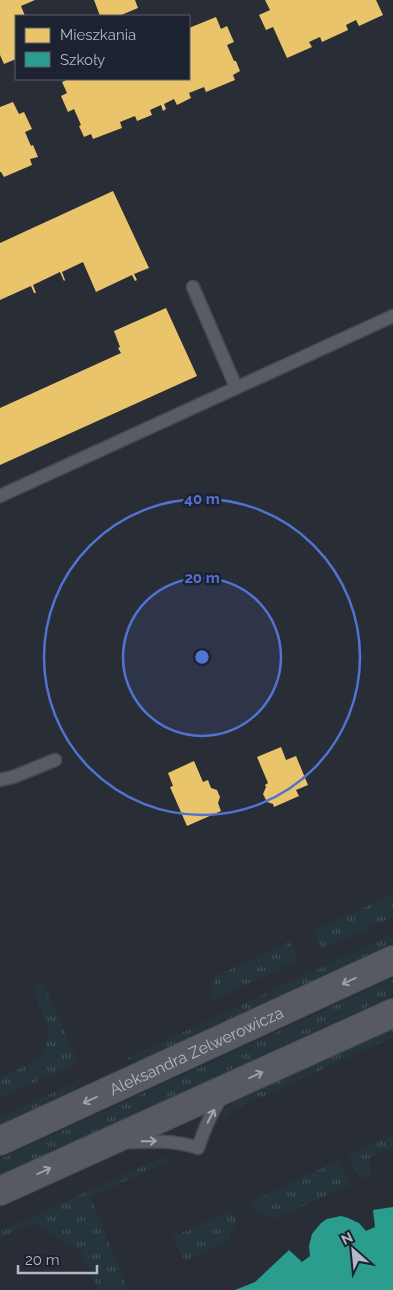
<svg xmlns="http://www.w3.org/2000/svg" width="393" height="1290" font-family="Raleway,sans-serif">
<style>
.grass{fill:url(#grass-tufts)}
.homes{fill:#e9c46a}
.schools{fill:#2a9d8f}
.lines{fill:none;stroke-linecap:round;stroke-linejoin:round}
.lane-casing{stroke:#45484f;stroke-width:15}
.secondary-casing{stroke:#45484f;stroke-width:30}
.lane{stroke:#595c65;stroke-width:12}
.secondary{stroke:#585a62;stroke-width:28}
.oneway{stroke:#9da0ae}
.oneway2{stroke:#a2a6b3}
.ring{fill:none;stroke:#5273d2;stroke-width:2.5}
.labels{text-anchor:middle;stroke-width:5;stroke-linejoin:round;paint-order:stroke}
.street-label{font-size:16px;fill:#b4b8c7;stroke:#1d2230}
.centre{fill:#5273d2;stroke:#1d2230;stroke-width:2.5}
.ring-label{font-size:15px;text-anchor:middle;font-weight:bold;fill:#5273d2;stroke:#1d2230;stroke-width:5;stroke-linejoin:round;paint-order:stroke}
</style>
<defs>
<pattern id="grass-tufts" width="24" height="20" patternUnits="userSpaceOnUse" patternTransform="scale(1.25)"><rect width="24" height="20" fill="#26353b"/><path d="M3 7l-1-3M5 7V3M7 7l1-3M15 17l-1-3M17 17v-4M19 17l1-3" fill="none" stroke="#435056"/></pattern>
</defs>
<rect width="100%" height="100%" fill="#292d36"/>
<!-- grass -->
<g class="grass">
<polygon points="393,894 393,917 321,950 314,931"/>
<polygon points="393,934 393,944 366,957 142,1060 123,1060"/>
<polygon points="290,942 298,960 213,1000 210,995 216,976"/>
<polygon points="393,978 393,995 0,1176 0,1159 325,1010"/>
<polygon points="43,983 76,1058 75,1064 0,1098 0,1077 41,1059 50,1032 32,987"/>
<polygon points="393,1028 393,1037 231,1111 227,1117 221,1119 225,1110 235,1101"/>
<polygon points="82,1079 71,1092 0,1125 0,1118"/>
<polygon points="393,1135 393,1147 369,1158 371,1175 360,1180 349,1156"/>
<polygon points="163,1158 172,1160 90,1197 128,1290 98,1290 81,1251 33,1223 0,1238 0,1232 156,1160"/>
<polygon points="339,1160 350,1185 276,1218 255,1211 250,1202"/>
<polygon points="231,1210 237,1221 228,1241 185,1261 173,1237"/>
</g>
<!-- homes -->
<g class="homes">
<polygon points="0,0 35,0 21,6 25,16 16,16 16,59 4,64 0,55"/>
<polygon points="94,0 135,0 138,8 119,16 100,16"/>
<polygon points="265,0 376,0 383,15 359,26 356,20 346,25 348,30 322,42 320,37 309,42 312,47 287,58 273,27 266,30 259,15 270,10"/>
<polygon points="216,17 221,29 227,26 234,42 227,45 234,61 236,61 240,71 233,75 235,80 206,92 204,87 189,93 191,98 177,105 174,99 164,104 166,109 163,111 161,105 150,110 152,115 137,121 135,116 120,122 122,128 93,139 91,134 84,137 79,126 81,125 74,109 68,112 61,96 67,93 62,82 69,79 189,79 189,28"/>
<polygon points="13,102 19,114 24,112 32,129 25,132 31,146 33,145 38,157 30,159 32,165 4,177 1,172 0,172 0,107"/>
<polygon points="113,191 149,268 134,274 137,280 135,281 132,275 96,292 83,262 62,272 65,280 64,281 60,272 33,285 36,293 34,293 31,286 0,300 0,243"/>
<polygon points="166,308 197,376 0,465 0,408 121,353 118,348 120,347 114,331"/>
<polygon points="281,747 286,760 296,756 308,785 296,790 299,796 274,807 273,804 267,802 263,794 266,787 265,785 268,783 257,757"/>
<polygon points="194,761 203,782 208,780 211,788 217,790 220,797 218,803 221,811 187,826 170,787 173,786 168,773"/>
</g>
<!-- schools -->
<polygon class="schools" points="393,1207 393,1290 235,1290 255,1282 289,1250 302,1262 310,1256 309,1246 312,1234 321,1223 327,1219 341,1216 348,1218 359,1223 366,1231 375,1227 373,1210"/>
<g class="lines">
<!-- lane casing -->
<g class="lane-casing">
<g id="lane">
<polyline points="193,287 236,387"/>
<polyline points="0,496 393,316"/>
<polyline points="0,780 13,777 55,760"/>
<path d="M 127,1142 C 151,1141 175,1140 198,1148 C 204,1130 211,1112 222,1097"/>
</g>
</g>
<!-- secondary casing -->
<g class="secondary-casing">
<g id="secondary">
<path id="s1" d="M 0,1141 L 393,960"/>
<polyline points="0,1191 393,1013"/>
</g>
</g>
<!-- lane -->
<use href="#lane" class="lane"/>
<!-- secondary -->
<use href="#secondary" class="secondary"/>
</g>
<!-- one-way arrows -->
<defs><path id="oneway-shaft" d="M-6 0H5M1.5-3L5.5 0L1.5 3" fill="none" stroke-width="1.6" stroke-linecap="round" stroke-linejoin="round" transform="scale(1.25)"/></defs>
<g class="oneway">
<use href="#oneway-shaft" transform="translate(349 981) rotate(155)"/>
<use href="#oneway-shaft" transform="translate(256 1075) rotate(-24)"/>
<use href="#oneway-shaft" transform="translate(90 1100) rotate(155)"/>
<use href="#oneway-shaft" transform="translate(44 1171) rotate(-25)"/>
</g>
<g class="oneway2">
<use href="#oneway-shaft" transform="translate(211 1116) rotate(-63)"/>
<use href="#oneway-shaft" transform="translate(149 1141) rotate(-1)"/>
</g>
<!-- distance rings -->
<circle cx="202" cy="657" r="79" fill="#5273d2" fill-opacity=".12"/>
<g class="ring">
<circle cx="202" cy="657" r="79"/>
<circle cx="202" cy="657" r="158"/>
</g>
<g class="labels">
<!-- street labels -->
<g class="street-label">
<text dy="6" stroke="none"><textPath href="#s1" startOffset="216">Aleksandra Zelwerowicza</textPath></text>
</g>
</g>
<circle cx="202" cy="657" r="8" class="centre"/>
<g class="ring-label">
<text x="202" y="504">40 m</text>
<text x="202" y="583">20 m</text>
</g>
<!-- legend -->
<rect x="15" y="15" width="175" height="65" fill="#1d2230" stroke="#595e6c"/>
<rect x="25" y="28" width="25" height="15" fill="#e9c46a" stroke="#595e6c"/>
<text x="60" y="40" font-size="15" fill="#b4b8c7">Mieszkania</text>
<rect x="25" y="52" width="25" height="15" fill="#2a9d8f" stroke="#595e6c"/>
<text x="60" y="65" font-size="15" fill="#b4b8c7">Szkoły</text>
<!-- north arrow -->
<g transform="translate(353 1250) rotate(333)" stroke="#1d2230" stroke-width="4" paint-order="stroke">
<path d="M0-4L9 19L0 12L-9 19Z" fill="#b4b8c7"/>
<text y="-8" font-size="14" font-weight="bold" text-anchor="middle" fill="#b4b8c7">N</text>
</g>
<!-- scale -->
<path d="M18 1265v8h79v-8" fill="none" stroke="#b4b8c7" stroke-width="2.5"/>
<text x="25" y="1265" font-size="15" fill="#b4b8c7" stroke="#1d2230" stroke-width="4" paint-order="stroke">20 m</text>
</svg>
